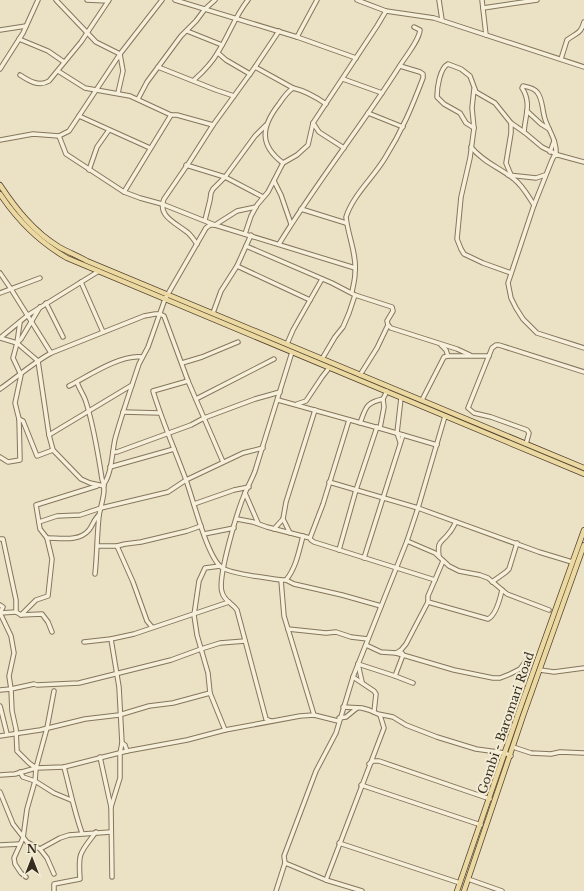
<svg xmlns="http://www.w3.org/2000/svg" width="584" height="891" font-family="'Libre Baskerville',serif">
<style>
.lines{fill:none;stroke-linecap:round;stroke-linejoin:round}
.minor-casing{stroke:#85755d;stroke-width:5.5}
.major-casing{stroke:#534331;stroke-width:6}
.minor{stroke:#f6efd9;stroke-width:3.5}
.major{stroke:#ebd9a1;stroke-width:4.5}
.labels{text-anchor:middle;stroke-width:4;stroke-linejoin:round;paint-order:stroke}
.street-label{font-size:12px;fill:#362c20;stroke:#f3ecd5}
</style>
<rect width="100%" height="100%" fill="#ebe2c6"/>
<g class="lines">
<!-- minor casing -->
<g class="minor-casing">
<g id="minor">
<polyline points="56,0 96,42 120,54 123,71 118,93"/>
<polyline points="87,0 108,1"/>
<polyline points="175,0 297,37 356,58"/>
<polyline points="357,0 386,11 434,18 584,67"/>
<polyline points="439,0 442,20"/>
<polyline points="482,0 486,35"/>
<polyline points="483,8 537,0"/>
<polyline points="0,30 26,26"/>
<polyline points="187,31 222,45"/>
<polyline points="297,37 317,0"/>
<polyline points="19,39 48,51 64,62"/>
<polyline points="218,53 226,60 250,74"/>
<path d="M 561,59 L 567,40 C 576,33 581,34 584,22"/>
<polyline points="158,67 216,90 234,96"/>
<polyline points="255,67 293,88"/>
<polyline points="0,69 23,33 38,0"/>
<polyline points="58,71 85,88 130,96 171,115 177,115 213,125"/>
<path d="M 20,75 C 29,81 39,87 49,81 L 81,42 L 109,0"/>
<polyline points="343,79 382,93"/>
<path d="M 194,80 C 203,72 212,63 218,52 C 229,35 235,16 248,0"/>
<polyline points="474,89 472,108 474,128 470,158 461,197 457,239 461,249 464,254 483,263 511,273"/>
<polyline points="138,99 147,82 181,36 196,21 205,9 215,0"/>
<polyline points="527,111 541,124 549,129"/>
<polyline points="368,113 403,127"/>
<polyline points="79,116 150,148"/>
<polyline points="313,123 319,132 344,148"/>
<path d="M 474,128 L 466,123 L 460,113 L 444,104 L 437,97 C 437,87 440,68 448,64 L 461,69 L 470,76 L 476,92 L 495,103 L 511,123 L 524,132 L 542,147 L 558,155 L 584,162"/>
<path d="M 524,132 C 525,116 532,103 522,88 L 523,86 C 528,87 534,88 537,92 C 543,99 542,110 545,119 C 549,131 557,141 556,154"/>
<polyline points="59,136 66,154 124,192 140,198 162,204 215,225 355,268"/>
<polyline points="0,140 33,134 59,136 69,131 120,54 162,0"/>
<path d="M 471,147 C 483,162 500,168 514,179 C 523,186 528,196 534,205"/>
<polyline points="550,152 554,141"/>
<polyline points="557,155 554,156 552,160 534,205 508,283 511,298 516,308 523,319 537,333 584,348"/>
<path d="M 283,163 C 259,145 261,127 279,104 C 283,98 287,92 293,88 C 306,91 316,97 326,104"/>
<polyline points="186,165 225,177 263,197"/>
<polyline points="89,170 97,147 109,130"/>
<polyline points="508,175 536,178 545,175"/>
<polyline points="511,175 506,163 511,133 511,123"/>
<polyline points="274,181 281,195 291,224"/>
<polyline points="124,192 171,115"/>
<polyline points="301,209 346,223"/>
<polyline points="205,220 210,200 211,193 213,189 225,177 255,136 266,125"/>
<polyline points="245,234 251,216 257,205 268,192 283,163 297,155 308,145 313,123 377,26 386,11"/>
<path d="M 197,244 C 194,240 191,235 187,232 C 176,223 157,216 164,199 L 190,161 L 213,125 L 255,67 L 279,31"/>
<path d="M 279,244 C 316,183 361,127 399,67 C 405,57 419,41 420,30 L 414,27"/>
<polyline points="246,246 332,283 355,295 392,307 393,311 387,321 388,325 391,328 457,349 470,355"/>
<polyline points="237,266 310,300"/>
<polyline points="0,273 11,289 51,353"/>
<polyline points="81,282 103,332"/>
<path d="M 352,292 C 353,286 355,280 355,273 C 357,254 348,236 346,217 C 353,195 373,178 385,158 C 402,131 412,107 423,78 L 423,74 L 420,72 L 400,66"/>
<polyline points="0,293 40,278"/>
<polyline points="46,303 63,337"/>
<polyline points="213,313 221,291 237,266 251,235"/>
<polyline points="0,338 17,343 38,361 49,435 53,450 81,479 90,483 104,486"/>
<polyline points="0,338 28,315 99,271"/>
<polyline points="17,343 20,322"/>
<polyline points="287,344 293,330 322,279"/>
<polyline points="441,345 446,350 448,356"/>
<polyline points="322,359 335,337 343,327 349,313 355,295"/>
<polyline points="182,363 202,357 238,342"/>
<polyline points="360,375 377,348 388,325"/>
<path d="M 188,381 L 153,391 C 162,421 175,450 186,480 C 193,499 207,556 221,567 C 229,574 268,578 281,580 L 286,580 C 296,568 299,551 303,536"/>
<path d="M 77,382 C 79,389 84,395 86,402 C 94,427 98,453 102,479 C 107,491 101,503 99,516 C 97,535 97,555 95,574"/>
<path d="M 69,386 C 88,376 121,354 142,357"/>
<path d="M 0,389 C 17,377 33,363 51,353 L 144,316 L 155,314 L 160,314 L 164,316 L 188,381 L 223,462"/>
<polyline points="196,399 274,359"/>
<polyline points="278,400 386,430 437,445"/>
<polyline points="422,400 444,357 448,356 489,356"/>
<polyline points="297,404 306,401 322,377 329,368"/>
<polyline points="123,412 160,413"/>
<polyline points="19,419 23,421 37,456 53,450"/>
<path d="M 360,423 C 366,408 365,403 383,399"/>
<polyline points="380,428 384,407 383,399 387,391"/>
<polyline points="49,435 132,385 139,364 148,347 165,299 206,228 210,225 215,225 237,211 256,207"/>
<polyline points="400,442 397,433 401,398"/>
<polyline points="526,444 529,433 527,430 491,417 474,413 468,408 492,348 496,345 499,345 584,372"/>
<polyline points="113,452 117,452 191,425 204,418 255,399 280,392"/>
<polyline points="0,457 8,462 20,460 19,419 15,403 21,375 13,358 17,343 21,339 40,307"/>
<polyline points="110,467 174,449"/>
<polyline points="329,482 418,508 539,552 572,562"/>
<path d="M 104,484 C 112,472 112,453 115,439 C 120,421 126,403 132,385"/>
<polyline points="245,493 258,523"/>
<polyline points="194,504 234,490 249,487"/>
<polyline points="237,519 253,522 267,527 310,538 311,540 314,542 435,580"/>
<polyline points="283,519 290,533"/>
<polyline points="39,522 57,516 80,515 101,508 168,492 186,480 243,453 263,448"/>
<polyline points="274,529 283,519 286,502 315,410"/>
<polyline points="204,534 234,528"/>
<path d="M 47,538 C 61,538 79,542 89,530 C 93,525 94,519 99,515"/>
<polyline points="310,538 323,504 349,420"/>
<polyline points="0,539 3,539 16,600 16,612 21,615 42,614 48,622 52,632"/>
<polyline points="407,541 435,553 449,566 459,571 480,575 488,578 507,594 549,610"/>
<polyline points="98,546 117,546 125,544 141,542 187,531 201,526"/>
<polyline points="117,546 133,582 147,621 152,627"/>
<polyline points="339,550 356,490 377,427"/>
<path d="M 439,556 C 437,540 441,544 449,533 C 452,530 454,525 456,522"/>
<polyline points="364,558 403,435"/>
<path d="M 443,561 L 428,596 L 428,602 L 488,619 C 496,615 500,599 502,590"/>
<polyline points="220,566 205,568 199,581 194,615 197,635 208,673 210,693 225,730"/>
<polyline points="281,580 284,616 314,715"/>
<polyline points="286,580 294,584 342,595 381,606"/>
<polyline points="492,582 506,572 509,569 517,543"/>
<polyline points="0,605 3,607 0,613 11,636 14,653 9,676 11,689 12,711 16,729 17,751 29,763 36,768"/>
<polyline points="0,613 16,612"/>
<polyline points="21,615 36,600 48,596 52,559 47,538 40,529 36,505 97,486"/>
<polyline points="288,629 326,633 336,632 351,637 368,639"/>
<polyline points="84,642 111,639 134,634 229,602"/>
<polyline points="366,645 381,652 396,653 454,670 493,678 500,678 510,674 520,669 525,662"/>
<polyline points="396,653 401,650 406,644 428,602"/>
<polyline points="358,664 395,676 413,683"/>
<polyline points="358,664 362,682"/>
<polyline points="540,670 554,672 584,668"/>
<polyline points="395,676 403,655 402,653"/>
<polyline points="353,677 374,691 376,694 374,712"/>
<polyline points="0,690 11,689 34,684 37,685 79,683 171,660 201,649 220,643 245,641"/>
<polyline points="0,706 7,734"/>
<polyline points="343,707 362,708 369,710 378,714 393,717 406,725 437,737 476,749 505,753 511,756"/>
<polyline points="339,718 346,717 357,708"/>
<path d="M 271,721 L 266,719 L 237,610 C 232,603 224,601 222,592 C 217,578 238,509 245,493 C 248,486 252,479 255,471 L 292,352"/>
<polyline points="0,736 40,730 85,719 119,715 149,706 173,703 210,693"/>
<polyline points="122,743 125,745 127,751"/>
<polyline points="513,747 531,753 551,754 560,752 584,753"/>
<polyline points="100,757 111,807 112,877"/>
<polyline points="369,764 373,761 379,761 490,799"/>
<path d="M 64,767 C 70,789 74,811 82,833"/>
<polyline points="20,772 23,777 35,781 54,793 71,800"/>
<polyline points="0,775 15,774 36,768 64,767 127,751 187,740 225,730 300,716 314,715 338,721"/>
<polyline points="361,785 481,825"/>
<polyline points="0,792 13,824 27,842 40,849 47,858 54,874"/>
<polyline points="111,807 120,778 120,753 122,743 119,687 111,639"/>
<polyline points="339,843 460,883"/>
<polyline points="0,845 20,844"/>
<polyline points="40,849 60,838 69,835 111,832"/>
<polyline points="26,877 21,873 15,864 14,858 23,838 27,809 35,781 36,768 47,728 54,691"/>
<polyline points="468,879 502,891"/>
<polyline points="326,880 384,728 380,715"/>
<path d="M 54,891 L 54,884 L 80,879 C 78,852 80,853 96,832"/>
<polyline points="276,891 285,863"/>
<polyline points="362,891 326,880 290,865 285,863 284,856 316,771 336,733 353,677 407,541 418,508 445,416"/>
</g>
</g>
<!-- major casing -->
<g class="major-casing">
<g id="major">
<path d="M 0,185 C 16,209 34,232 59,247 C 68,252 78,256 87,261 L 584,468"/>
<path d="M 0,194 C 18,221 39,242 67,258 L 584,474"/>
<polyline points="457,891 518,714 584,530"/>
<polyline points="464,891 523,716 584,545"/>
</g>
</g>
<!-- minor -->
<use href="#minor" class="minor"/>
<!-- major -->
<use href="#major" class="major"/>
</g>
<g class="labels">
<!-- street labels -->
<g class="street-label">
<text transform="translate(506 723) rotate(-71)" y="4">Gombi - Baromari Road</text>
</g>
</g>
<!-- north arrow -->
<g transform="translate(32 859)" stroke="#f3ecd5" stroke-width="3" paint-order="stroke">
<path d="M0-3L7 15L0 10L-7 15Z" fill="#362c20"/>
<text y="-6" font-size="11" font-weight="bold" text-anchor="middle" fill="#362c20">N</text>
</g>
</svg>
